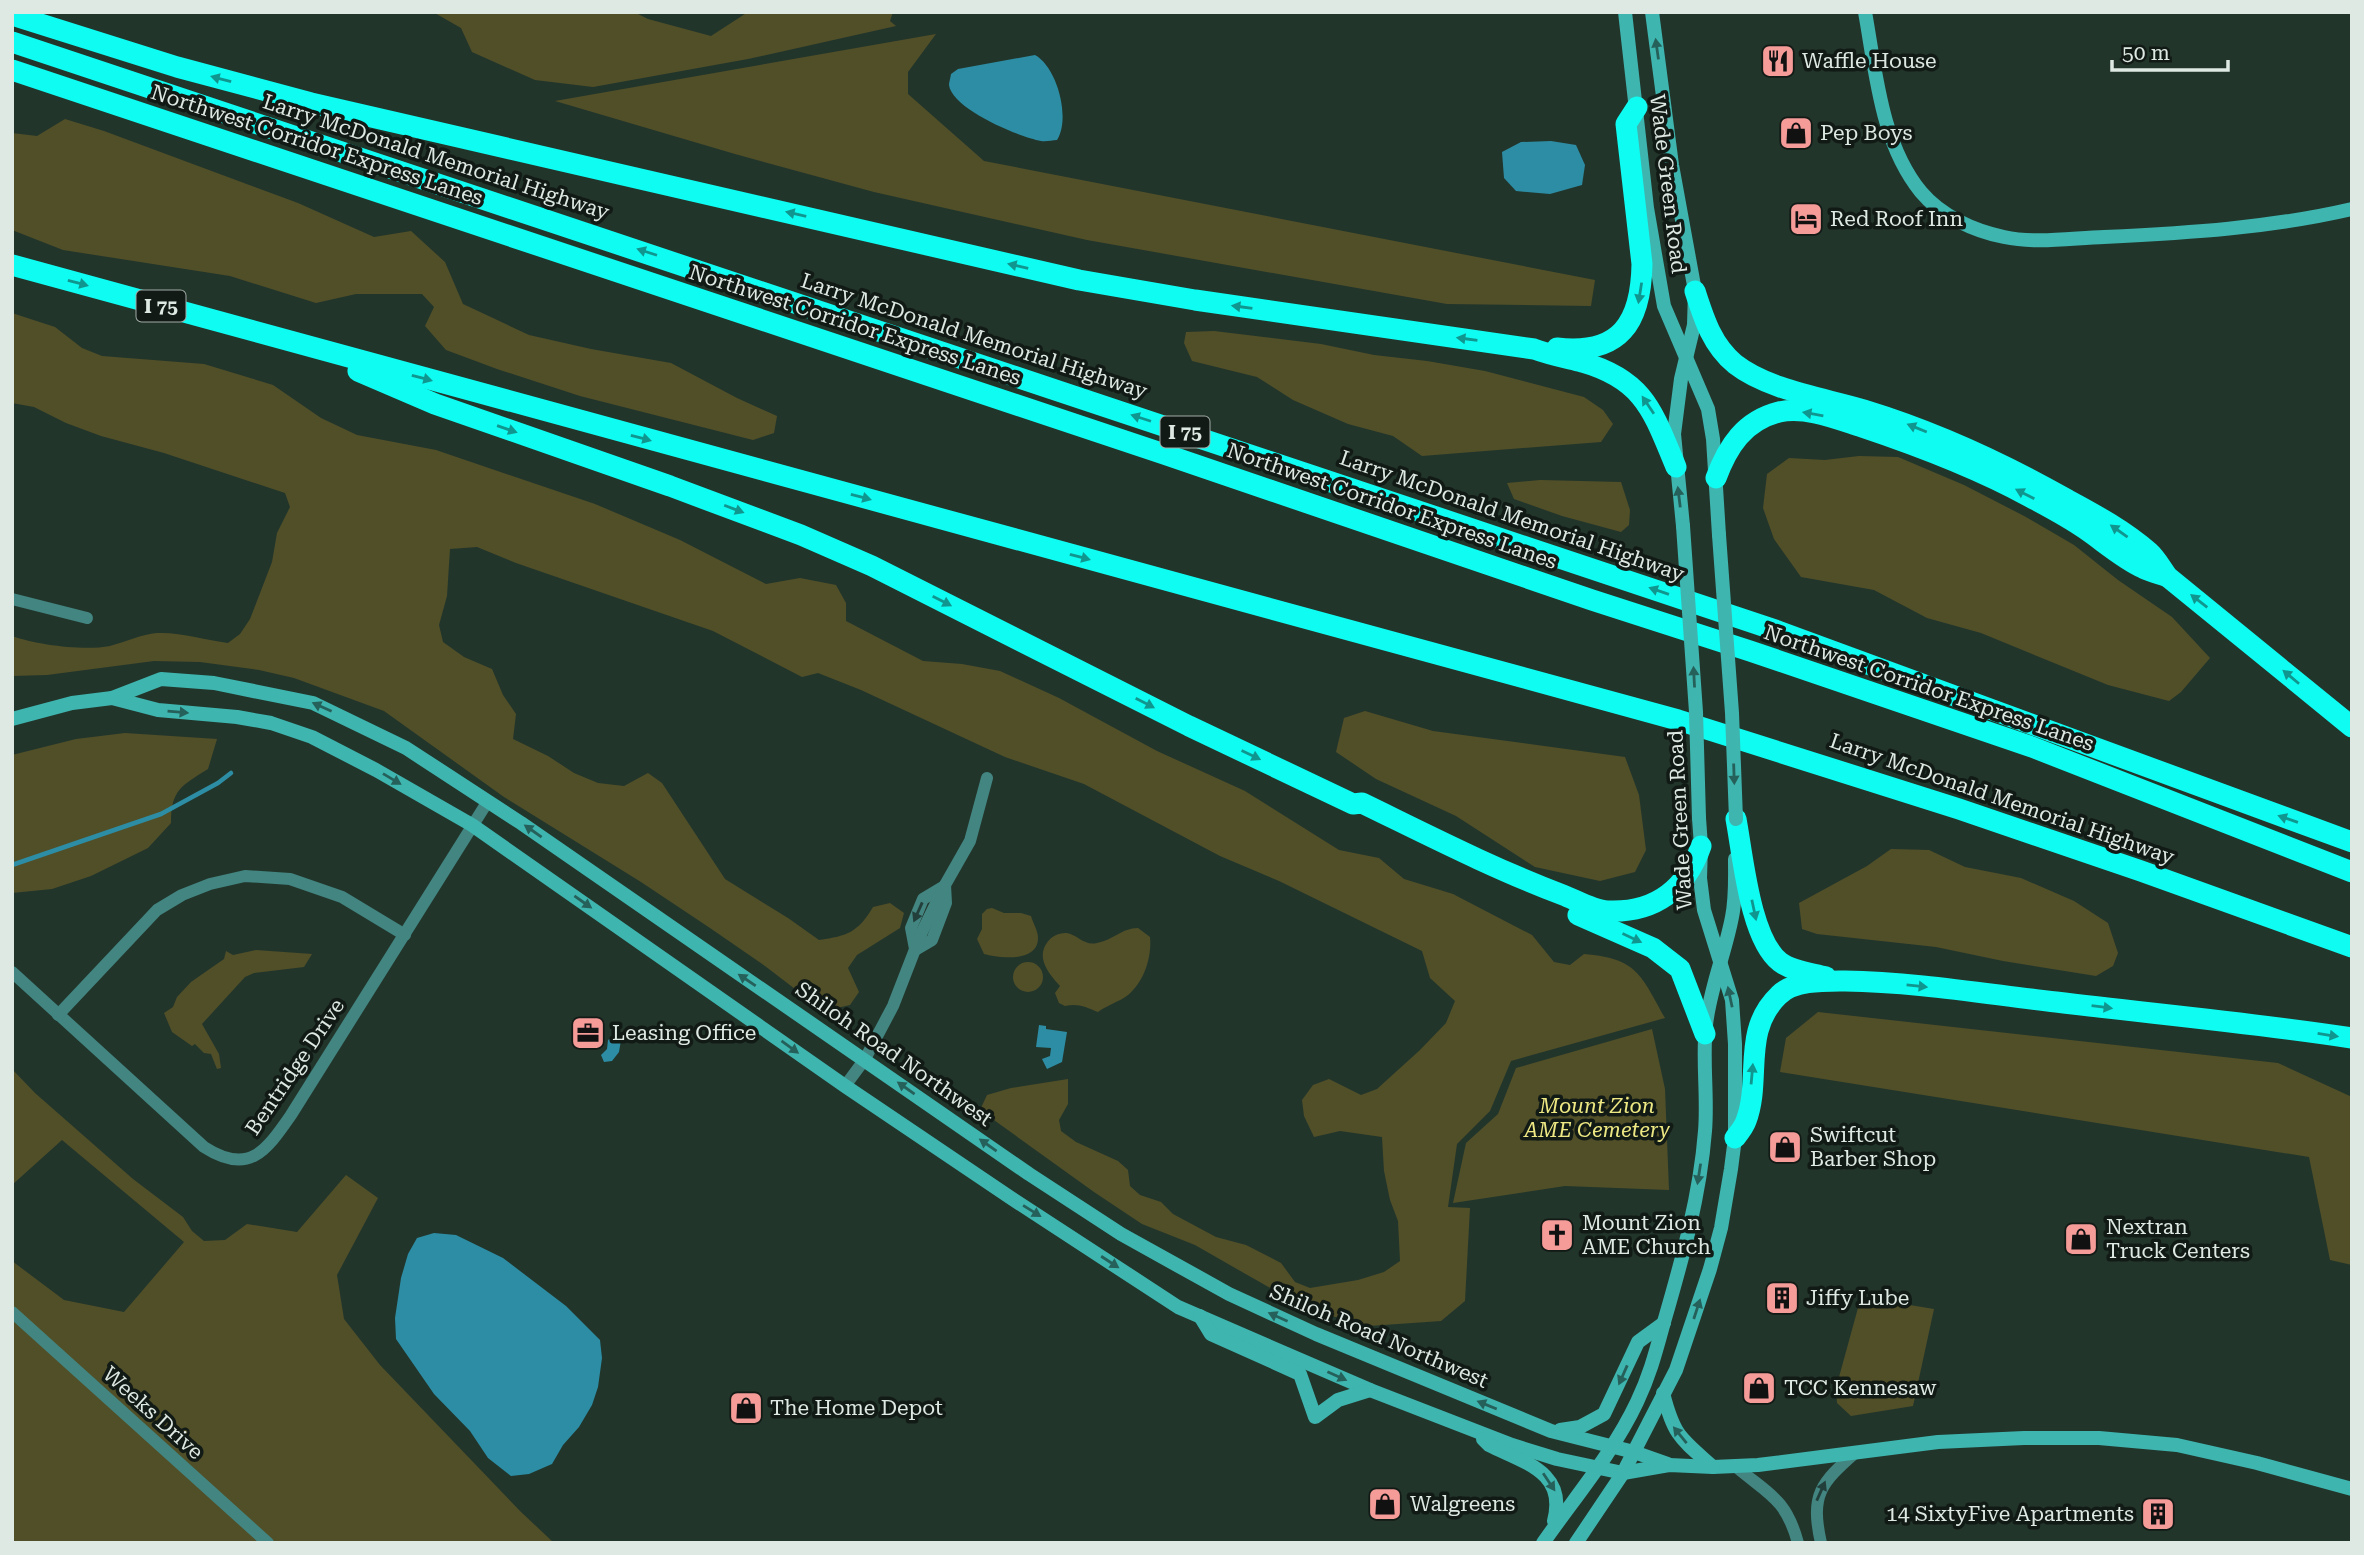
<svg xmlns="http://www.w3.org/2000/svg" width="2364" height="1555" font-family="'Roboto Serif',serif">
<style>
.green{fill:#514f28}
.water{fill:#2d8da4}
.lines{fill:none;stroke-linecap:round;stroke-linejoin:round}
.stream{stroke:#2d8da4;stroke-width:4.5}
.street{stroke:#428581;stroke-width:12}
.secondary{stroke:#3eb5af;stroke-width:14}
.highway{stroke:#0ffcf2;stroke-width:21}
.secondary-bridge{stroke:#3eb5af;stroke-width:14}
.oneway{fill:#26605b}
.oneway2{fill:#10968f}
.oneway3{fill:#233f3b}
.labels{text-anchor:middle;stroke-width:7;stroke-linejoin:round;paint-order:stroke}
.shield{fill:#121a16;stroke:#a1aba6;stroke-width:2}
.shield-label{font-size:19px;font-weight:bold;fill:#dee9e3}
.poi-label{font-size:21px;fill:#dee9e3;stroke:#121a16;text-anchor:start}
.street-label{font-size:21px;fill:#dee9e3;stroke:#121a16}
.park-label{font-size:21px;font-style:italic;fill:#ede883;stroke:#121a16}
</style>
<rect width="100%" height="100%" fill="#22352b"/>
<!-- green -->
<g class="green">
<polygon points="433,12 634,12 648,19 711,36 748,12 893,12 890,21 896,26 748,59 593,87 535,80 472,52 461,28"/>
<polygon points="936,34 908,72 908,94 984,161 1595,280 1591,306 1447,304 1087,240 874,192 735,154 555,101"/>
<polygon points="65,119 104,131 298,203 374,237 411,231 445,262 463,304 529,335 591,349 671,363 737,398 777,416 774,433 753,440 580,396 497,369 446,350 425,326 434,307 422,294 356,294 316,303 230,276 63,250 12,230 12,133 37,136"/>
<path d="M 12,313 L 55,327 L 82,348 L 102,356 L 204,364 L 273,385 L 321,418 L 357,435 L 436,450 L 595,504 L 680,540 L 766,584 L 800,578 L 836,585 L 846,603 L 846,621 L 923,661 L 962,664 L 1000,671 L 1059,698 L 1157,751 L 1245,791 L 1339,850 L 1379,858 L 1404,879 L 1453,894 L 1532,935 L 1554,962 L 1570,965 L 1584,954 C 1637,958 1641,975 1665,1018 L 1511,1061 L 1490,1111 L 1457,1144 L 1448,1207 L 1470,1208 L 1465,1301 L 1441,1321 L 1369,1326 L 1332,1316 L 1291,1300 L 1195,1245 L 1142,1224 L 1094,1192 L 980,1110 L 987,1095 L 1011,1088 L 1068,1079 L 1068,1104 L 1059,1120 L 1061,1131 L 1076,1142 L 1118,1161 L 1128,1170 L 1130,1186 L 1140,1195 L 1161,1202 L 1173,1214 L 1216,1237 L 1246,1245 L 1281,1263 L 1295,1282 L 1310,1288 L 1358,1280 L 1384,1272 L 1400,1261 L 1398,1221 L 1390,1200 L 1384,1171 L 1382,1137 L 1340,1131 L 1314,1137 L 1304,1116 L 1302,1100 L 1313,1085 L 1329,1079 L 1361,1095 L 1377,1089 L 1420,1050 L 1446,1023 L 1455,1001 L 1430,978 L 1422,951 L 1279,881 L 1220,856 L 1084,784 L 1005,757 L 861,690 L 818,673 L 802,677 L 713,631 L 516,563 L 477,547 L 450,549 L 447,596 L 439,625 L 443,642 L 464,657 L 492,669 L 503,695 L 516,714 L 513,739 L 548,756 L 574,773 L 598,783 L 624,786 L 648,773 L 662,783 L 725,879 L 788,918 L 819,940 C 848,936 858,932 873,907 L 890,903 L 904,913 L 900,928 L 857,955 L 848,968 L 859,992 L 850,1005 L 837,1008 L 812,1002 L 765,966 L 710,928 L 641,882 L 504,797 L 384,711 L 294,678 L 259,670 L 200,662 L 154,661 L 47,675 L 12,676 L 12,636 C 37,645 84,651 110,646 C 125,642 142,634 157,633 C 181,632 205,640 228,643 L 240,634 L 250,619 L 272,562 L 277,533 L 290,507 L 285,493 L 164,453 L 101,436 L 66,423 L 34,407 L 12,403 Z"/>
<polygon points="1214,331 1321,344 1374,355 1427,361 1485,371 1584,397 1603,410 1613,424 1601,442 1422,456 1393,436 1348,424 1293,400 1257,377 1192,361 1184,343 1186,332"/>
<polygon points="1859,456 1898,457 1964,485 2026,517 2074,545 2118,580 2172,617 2210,658 2181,692 2169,701 2108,685 1981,633 1927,618 1874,590 1801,577 1774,539 1763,508 1767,474 1789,458 1825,460"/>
<polygon points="1540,480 1621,482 1630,510 1629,525 1621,532 1562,516 1514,499 1507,483"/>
<polygon points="1365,711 1433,731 1625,757 1639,795 1646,850 1635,872 1600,881 1535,867 1456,816 1376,779 1336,752 1344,718"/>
<path d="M 125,733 L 217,739 L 208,769 C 181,786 171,790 171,823 L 148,848 L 91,876 L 52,889 L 12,893 L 12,755 L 76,739 Z"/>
<polygon points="1891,849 1929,850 1965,867 2021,878 2074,901 2108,923 2118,953 2113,966 2096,976 2003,961 1936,947 1817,934 1802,929 1799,903 1867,866"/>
<path d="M 992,908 L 1004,913 L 1021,913 L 1031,916 C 1033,923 1038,931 1038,938 C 1038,963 999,958 984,954 L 977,939 L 982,929 L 982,914 L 987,909 Z"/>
<path d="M 1138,928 L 1150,937 C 1152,957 1144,982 1128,995 C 1119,1002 1107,1005 1098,1012 C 1086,1007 1078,1003 1065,1006 L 1059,1003 L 1055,993 L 1060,986 C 1052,977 1041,965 1043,952 C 1045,941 1055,932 1067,933 C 1078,935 1084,946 1097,943 C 1113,940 1122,928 1138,928 Z"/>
<polygon points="256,950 312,954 304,967 254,973 245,977 202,1024 219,1054 221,1068 217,1069 211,1054 204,1053 195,1044 192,1046 172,1032 164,1013 173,1007 177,997 191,982 224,959 226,951 233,955"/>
<circle cx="1028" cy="977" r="15"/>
<polygon points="1818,1012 2278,1063 2352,1097 2352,1265 2330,1260 2309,1157 1780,1072 1786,1038"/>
<polygon points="1652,1029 1665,1089 1669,1190 1565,1186 1453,1203 1466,1143 1498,1114 1516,1068"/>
<polygon points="12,1069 35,1093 133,1179 183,1217 192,1231 204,1241 225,1240 247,1224 297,1232 346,1175 378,1198 337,1275 344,1319 380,1365 520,1511 554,1543 12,1543 12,1261 64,1300 124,1312 184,1242 62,1140 12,1185"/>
<polygon points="1861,1297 1934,1309 1913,1406 1851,1416 1837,1403 1836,1388"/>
</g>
<!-- water -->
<g class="water">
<path d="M 1035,55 C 1057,67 1071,118 1057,140 C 1052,140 1046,142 1041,141 C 1019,137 952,109 949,85 C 949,83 951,75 951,74 L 958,69 Z"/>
<polygon points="1551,141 1576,145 1585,165 1582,185 1550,194 1516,191 1504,178 1502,152 1521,142"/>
<polygon points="1039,1025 1046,1026 1046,1029 1067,1032 1062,1062 1047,1069 1042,1059 1050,1056 1051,1048 1036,1047"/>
<polygon points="613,1037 621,1040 619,1052 612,1061 604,1062 601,1055 607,1049 608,1040"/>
<polygon points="434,1233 456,1235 503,1258 566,1306 600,1340 602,1358 598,1387 592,1405 579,1427 563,1445 552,1464 529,1474 511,1476 488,1458 470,1431 434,1394 396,1339 395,1318 401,1278 408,1254 417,1238"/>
</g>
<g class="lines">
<!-- stream -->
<polyline class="stream" points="12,865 161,814 218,783 231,773"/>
<!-- street -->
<g class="street">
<polyline points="12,599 87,618"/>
<polyline points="915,949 911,928 923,899 943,887"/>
<polyline points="915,950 932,940 946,903 945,885"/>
<path d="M 12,972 L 204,1147 C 249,1176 266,1151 291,1115 L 488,801"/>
<polyline points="58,1015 157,910 182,895 210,884 245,876 290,879 342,897 405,935"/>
<polyline points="845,1086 865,1059 893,1006 921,934 945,885 970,841 987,778"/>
<polyline points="12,1312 268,1543"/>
<path d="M 1735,1466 C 1768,1494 1786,1498 1798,1543"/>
<path d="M 1821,1543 C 1810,1494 1821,1483 1856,1452"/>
</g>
<!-- secondary -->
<g class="secondary">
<polyline points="1625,12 1647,208 1664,306 1708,409 1713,439 1719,535"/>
<polyline points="1652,12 1672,165 1695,291 1694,325 1681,379 1674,434 1683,526"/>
<path d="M 1865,12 C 1876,73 1881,143 1921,192 C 1941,216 1974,231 2004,237 C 2036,244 2072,238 2104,237 C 2188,233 2270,228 2352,209"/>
<polyline points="112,698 158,710 237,717 271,723 312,737 376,770 472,825 845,1086 1011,1198 1178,1307 1370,1390 1512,1445 1557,1459 1623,1473 1669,1465 1713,1467 1758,1465 1938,1442 2024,1438 2099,1438 2177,1445 2257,1463 2352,1489"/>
<polyline points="12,719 72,703 112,698 161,679 214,683 313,703 406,748 521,823 1029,1174 1121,1234 1229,1294 1316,1334 1551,1431 1634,1452 1668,1464"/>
<polyline points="1200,1316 1211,1334 1300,1374 1315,1417 1338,1400 1370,1390"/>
<path d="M 1663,1393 C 1674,1436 1680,1438 1713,1467"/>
<polyline points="1560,1430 1580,1427 1604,1414 1638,1342 1664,1323"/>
<path d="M 1483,1439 L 1489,1445 C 1525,1463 1567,1472 1554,1521"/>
<path d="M 1543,1543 C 1575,1497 1613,1453 1637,1402 C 1650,1375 1656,1351 1664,1322 C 1682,1260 1700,1196 1705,1131 C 1708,1096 1702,1060 1706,1025 C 1710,988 1725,954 1732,917 C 1736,898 1735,879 1735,859"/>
<polyline points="1576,1543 1623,1473 1676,1370 1710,1269 1721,1228 1731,1169 1735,1138 1735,1044 1732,1000 1704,910 1700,878 1701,846 1699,818"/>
</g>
<!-- highway -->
<g class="highway">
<path d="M 12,15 L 177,67 L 311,103 L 1079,280 L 1195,300 L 1534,349 C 1550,355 1566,358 1582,362 C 1645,380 1653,412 1676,467"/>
<polyline points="12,42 1778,631 2352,842"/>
<polyline points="12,70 1164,454 1592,600 1750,651 2032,747 2352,872"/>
<polyline points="12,265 1678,720 1959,809 2141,871 2352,947"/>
<path d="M 1695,291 C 1704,319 1712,345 1735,364 C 1768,390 1824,398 1864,410 C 1936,432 2003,463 2068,500 C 2096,515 2125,531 2149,552 C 2156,558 2162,569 2168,577 L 2352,727"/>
<path d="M 1557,348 C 1620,355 1641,323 1642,264 L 1626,124 L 1637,107"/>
<path d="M 358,371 L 435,404 L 670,486 L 801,535 L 872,566 L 1189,726 L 1353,804 L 1362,803 C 1428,835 1494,869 1563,895 C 1576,900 1594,911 1608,911 C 1655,913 1686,889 1701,846"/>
<path d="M 1716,478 C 1728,446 1744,421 1779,412 C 1806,406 1837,419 1862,427 C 1919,446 1977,468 2030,497 C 2049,507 2068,517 2085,529 C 2104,542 2123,559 2143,568 C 2151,572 2160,574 2168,577"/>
<path d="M 1736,819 C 1743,856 1750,939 1780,962 C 1792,971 1811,973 1826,977"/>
<polyline points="1578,915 1653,948 1680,969 1705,1034"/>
<path d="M 1735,1138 C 1739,1133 1744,1127 1746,1121 C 1762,1079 1741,1031 1779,995 C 1794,980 1825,981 1845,981 C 1915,982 1986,994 2056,1002 C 2155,1014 2254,1023 2352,1038"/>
</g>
<!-- secondary-bridge -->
<g class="secondary-bridge">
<polyline points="1683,526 1696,712 1699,818"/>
<polyline points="1719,535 1732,713 1736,819"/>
</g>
</g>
<!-- one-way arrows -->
<defs><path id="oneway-solid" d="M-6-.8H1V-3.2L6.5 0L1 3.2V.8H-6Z" transform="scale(1.75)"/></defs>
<g class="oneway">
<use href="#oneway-solid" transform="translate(1657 49) rotate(-98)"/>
<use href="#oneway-solid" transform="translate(1679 497) rotate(-97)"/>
<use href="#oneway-solid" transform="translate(1694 677) rotate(-93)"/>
<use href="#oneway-solid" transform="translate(322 707) rotate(-156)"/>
<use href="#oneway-solid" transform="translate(178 712) rotate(5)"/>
<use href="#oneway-solid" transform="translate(1734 774) rotate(88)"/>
<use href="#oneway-solid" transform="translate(392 779) rotate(31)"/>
<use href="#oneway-solid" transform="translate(533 831) rotate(-145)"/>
<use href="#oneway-solid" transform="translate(583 902) rotate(35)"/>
<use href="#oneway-solid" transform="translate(747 980) rotate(-146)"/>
<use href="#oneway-solid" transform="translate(1730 997) rotate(-102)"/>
<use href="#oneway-solid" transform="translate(790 1047) rotate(36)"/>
<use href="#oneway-solid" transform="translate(906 1088) rotate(-145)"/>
<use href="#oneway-solid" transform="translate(988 1145) rotate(-145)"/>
<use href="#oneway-solid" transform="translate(1699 1174) rotate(99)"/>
<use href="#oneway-solid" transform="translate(1032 1211) rotate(32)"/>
<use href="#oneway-solid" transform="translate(1110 1262) rotate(33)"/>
<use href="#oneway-solid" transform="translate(1697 1309) rotate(-72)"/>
<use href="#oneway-solid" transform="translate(1278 1317) rotate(-156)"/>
<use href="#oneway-solid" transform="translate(1623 1375) rotate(114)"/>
<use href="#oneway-solid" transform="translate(1337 1376) rotate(24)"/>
<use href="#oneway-solid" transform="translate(1487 1405) rotate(-158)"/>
<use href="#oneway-solid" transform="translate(1680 1435) rotate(-129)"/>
<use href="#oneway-solid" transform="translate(1549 1482) rotate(56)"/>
</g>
<g class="oneway2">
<use href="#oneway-solid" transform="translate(221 79) rotate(-165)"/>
<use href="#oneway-solid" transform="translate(796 214) rotate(-167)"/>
<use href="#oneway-solid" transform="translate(647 252) rotate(-162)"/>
<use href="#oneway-solid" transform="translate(1018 266) rotate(-167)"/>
<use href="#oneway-solid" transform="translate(78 283) rotate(15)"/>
<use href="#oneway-solid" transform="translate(1640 293) rotate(99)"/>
<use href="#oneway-solid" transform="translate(1242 307) rotate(-172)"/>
<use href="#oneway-solid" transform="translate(1467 339) rotate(-172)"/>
<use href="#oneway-solid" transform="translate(422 378) rotate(15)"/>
<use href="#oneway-solid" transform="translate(1648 405) rotate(-124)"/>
<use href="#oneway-solid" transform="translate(1813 414) rotate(-170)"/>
<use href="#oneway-solid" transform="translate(1141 418) rotate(-162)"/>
<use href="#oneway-solid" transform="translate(1917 428) rotate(-158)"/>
<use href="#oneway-solid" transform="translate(507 429) rotate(19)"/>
<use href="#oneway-solid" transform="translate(641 438) rotate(15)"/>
<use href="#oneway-solid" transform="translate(2025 494) rotate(-153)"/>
<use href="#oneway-solid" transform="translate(861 497) rotate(15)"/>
<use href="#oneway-solid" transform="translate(734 509) rotate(21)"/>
<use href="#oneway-solid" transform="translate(2119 531) rotate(-145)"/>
<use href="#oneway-solid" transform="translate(1080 557) rotate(15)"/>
<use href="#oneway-solid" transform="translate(1659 591) rotate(-161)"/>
<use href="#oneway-solid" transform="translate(942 601) rotate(27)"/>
<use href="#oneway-solid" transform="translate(2199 601) rotate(-142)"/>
<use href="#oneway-solid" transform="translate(2291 677) rotate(-140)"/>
<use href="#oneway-solid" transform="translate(1145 703) rotate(27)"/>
<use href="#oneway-solid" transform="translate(1251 755) rotate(26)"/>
<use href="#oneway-solid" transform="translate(2288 819) rotate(-161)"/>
<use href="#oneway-solid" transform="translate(1754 910) rotate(78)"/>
<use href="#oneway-solid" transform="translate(1632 938) rotate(25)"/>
<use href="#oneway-solid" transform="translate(1917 986) rotate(6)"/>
<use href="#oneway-solid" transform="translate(2102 1007) rotate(7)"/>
<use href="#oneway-solid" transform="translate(2328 1035) rotate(9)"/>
<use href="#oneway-solid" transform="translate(1752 1074) rotate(-85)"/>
</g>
<g class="oneway3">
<use href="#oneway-solid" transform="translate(918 912) rotate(114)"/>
<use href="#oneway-solid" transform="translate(1821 1491) rotate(-66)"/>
</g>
<!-- icons -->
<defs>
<g id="restaurant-square" transform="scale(1.75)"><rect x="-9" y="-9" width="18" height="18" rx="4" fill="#f59b98" stroke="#121a16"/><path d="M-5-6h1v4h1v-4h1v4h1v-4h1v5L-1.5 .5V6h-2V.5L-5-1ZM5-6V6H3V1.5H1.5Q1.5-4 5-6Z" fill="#111"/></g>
<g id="shop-square" transform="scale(1.75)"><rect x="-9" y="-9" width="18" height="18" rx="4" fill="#f59b98" stroke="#121a16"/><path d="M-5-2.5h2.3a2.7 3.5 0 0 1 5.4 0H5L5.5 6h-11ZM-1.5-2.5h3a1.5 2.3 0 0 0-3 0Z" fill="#111"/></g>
<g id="hotel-square" transform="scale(1.75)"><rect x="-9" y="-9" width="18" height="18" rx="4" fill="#f59b98" stroke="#121a16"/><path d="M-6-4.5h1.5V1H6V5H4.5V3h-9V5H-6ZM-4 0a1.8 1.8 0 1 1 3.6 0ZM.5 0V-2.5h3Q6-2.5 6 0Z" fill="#111"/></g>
<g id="office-square" transform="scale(1.75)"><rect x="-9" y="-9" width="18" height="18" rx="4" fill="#f59b98" stroke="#121a16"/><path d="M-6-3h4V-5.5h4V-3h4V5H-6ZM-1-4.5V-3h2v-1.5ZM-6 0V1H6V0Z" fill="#111"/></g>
<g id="church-square" transform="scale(1.75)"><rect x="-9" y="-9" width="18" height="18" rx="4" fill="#f59b98" stroke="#121a16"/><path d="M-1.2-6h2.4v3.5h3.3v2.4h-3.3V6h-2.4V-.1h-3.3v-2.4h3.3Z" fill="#111"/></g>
<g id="building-square" transform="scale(1.75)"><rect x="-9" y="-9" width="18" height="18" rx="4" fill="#f59b98" stroke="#121a16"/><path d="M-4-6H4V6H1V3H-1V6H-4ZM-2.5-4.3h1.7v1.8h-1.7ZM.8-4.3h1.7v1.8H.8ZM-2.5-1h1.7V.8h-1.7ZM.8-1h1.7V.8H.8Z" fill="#111"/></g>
</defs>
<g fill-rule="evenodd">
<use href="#restaurant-square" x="1778" y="61"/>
<use href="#shop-square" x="1796" y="133"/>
<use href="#hotel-square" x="1806" y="219"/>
<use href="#office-square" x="588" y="1033"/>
<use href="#shop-square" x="1785" y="1147"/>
<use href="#church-square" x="1557" y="1235"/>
<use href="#shop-square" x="2081" y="1239"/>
<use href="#building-square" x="1782" y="1298"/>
<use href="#shop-square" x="1759" y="1388"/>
<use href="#shop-square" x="746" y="1408"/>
<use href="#shop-square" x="1385" y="1504"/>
<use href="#building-square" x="2158" y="1514"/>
</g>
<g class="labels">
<!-- shield labels -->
<g class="shield">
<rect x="136.5" y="290.5" width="49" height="31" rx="5"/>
<rect x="1160.5" y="416.5" width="49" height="31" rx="5"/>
</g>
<g class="shield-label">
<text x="161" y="313">I 75</text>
<text x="1185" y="439">I 75</text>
</g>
<!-- poi labels -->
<g class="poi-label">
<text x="1802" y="68">Waffle House</text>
<text x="1820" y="140">Pep Boys</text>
<text x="1830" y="226">Red Roof Inn</text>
<text x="612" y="1040">Leasing Office</text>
<text x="1810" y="1142">Swiftcut<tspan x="1810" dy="24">Barber Shop</tspan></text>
<text x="1582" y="1230">Mount Zion<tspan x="1582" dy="24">AME Church</tspan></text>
<text x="2106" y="1234">Nextran<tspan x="2106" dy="24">Truck Centers</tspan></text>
<text x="1806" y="1305">Jiffy Lube</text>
<text x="1784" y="1395">TCC Kennesaw</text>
<text x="770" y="1415">The Home Depot</text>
<text x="1410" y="1511">Walgreens</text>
<text x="2134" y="1521" text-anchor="end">14 SixtyFive Apartments</text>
</g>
<!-- street labels -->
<g class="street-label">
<text transform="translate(317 145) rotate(18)" y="7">Northwest Corridor Express Lanes</text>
<text transform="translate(436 157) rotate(18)" y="7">Larry McDonald Memorial Highway</text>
<text transform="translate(1668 184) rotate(83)" y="7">Wade Green Road</text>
<text transform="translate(855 325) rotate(18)" y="7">Northwest Corridor Express Lanes</text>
<text transform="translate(974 336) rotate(18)" y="7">Larry McDonald Memorial Highway</text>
<text transform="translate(1392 506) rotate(19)" y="7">Northwest Corridor Express Lanes</text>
<text transform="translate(1512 516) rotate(19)" y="7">Larry McDonald Memorial Highway</text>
<text transform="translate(1929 688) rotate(19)" y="7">Northwest Corridor Express Lanes</text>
<text transform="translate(2002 799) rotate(19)" y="7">Larry McDonald Memorial Highway</text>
<text transform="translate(1680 820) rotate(-93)" y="7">Wade Green Road</text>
<text transform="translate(894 1054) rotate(35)" y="7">Shiloh Road Northwest</text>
<text transform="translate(295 1067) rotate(-56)" y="7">Bentridge Drive</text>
<text transform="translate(1379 1336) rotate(23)" y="7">Shiloh Road Northwest</text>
<text transform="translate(153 1413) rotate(42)" y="7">Weeks Drive</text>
</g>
<!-- park labels -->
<g class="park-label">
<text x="1597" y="1113">Mount Zion<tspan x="1597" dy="24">AME Cemetery</tspan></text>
</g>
</g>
<!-- border -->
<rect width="2364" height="1555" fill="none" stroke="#dee9e3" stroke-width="28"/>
<!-- scale -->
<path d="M2112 60v10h116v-10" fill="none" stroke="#dee9e3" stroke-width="3.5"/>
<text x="2122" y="60" font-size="21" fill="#dee9e3" stroke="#121a16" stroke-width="5" paint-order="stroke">50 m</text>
</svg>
